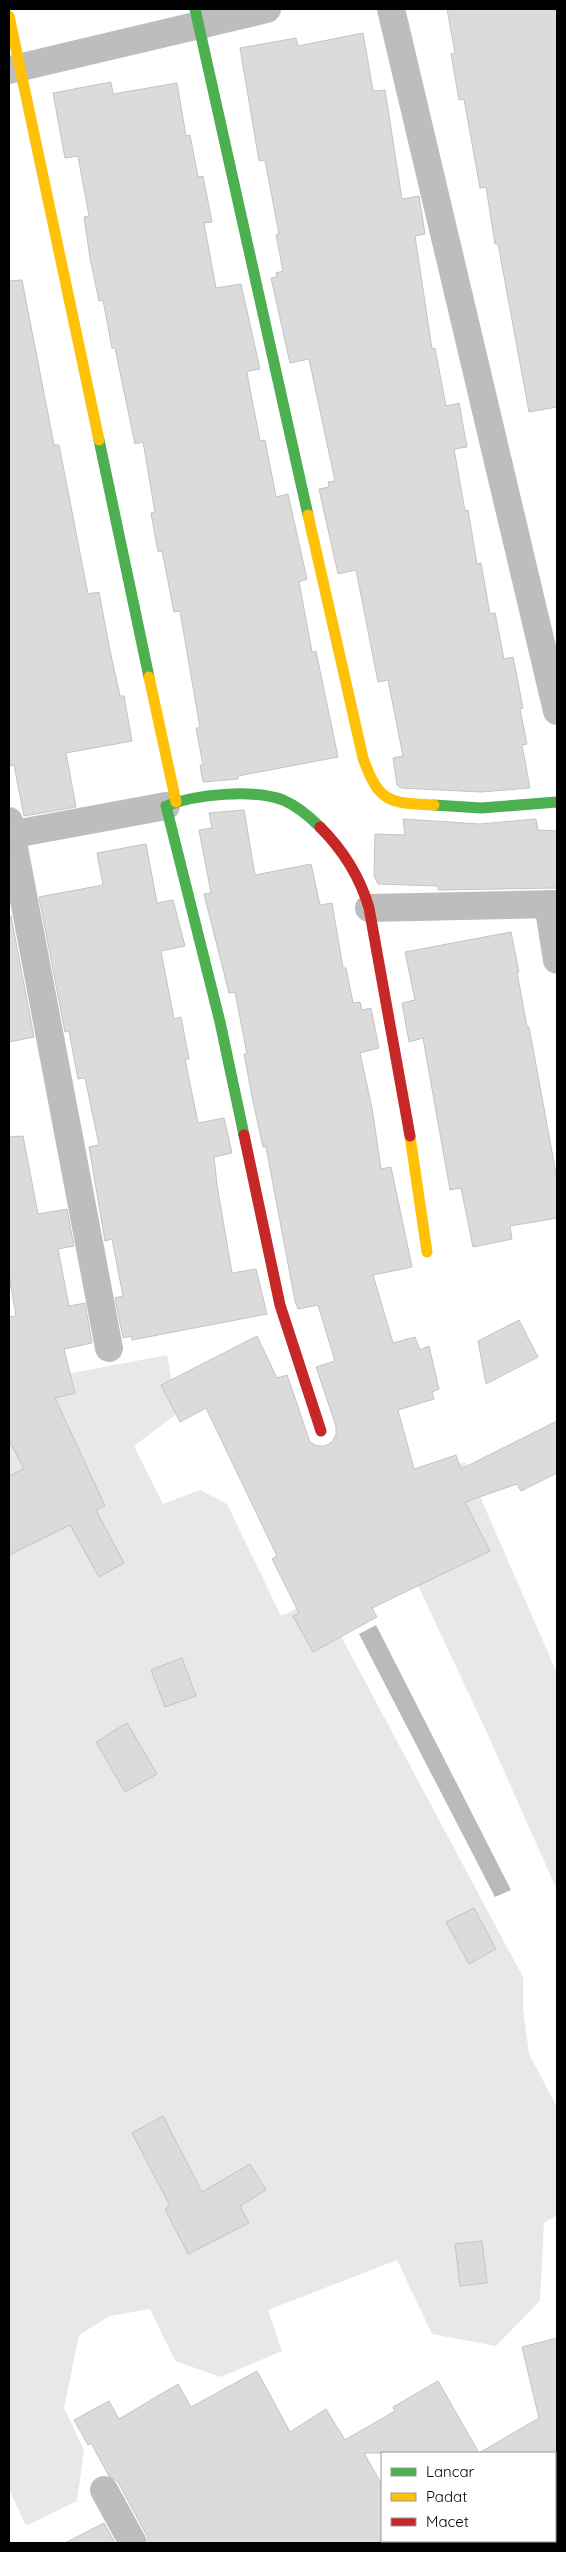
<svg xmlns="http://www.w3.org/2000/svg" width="566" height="2552" font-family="Quicksand,sans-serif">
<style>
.green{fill:#e8e8e8}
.water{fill:#bababa}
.building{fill:#dbdbdb;stroke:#c3c3c3}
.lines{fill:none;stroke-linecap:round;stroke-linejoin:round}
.street{stroke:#bdbdbd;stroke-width:28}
.fast{stroke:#4caf50;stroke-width:11}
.slow{stroke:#ffc107;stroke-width:11}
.jam{stroke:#c62828;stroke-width:11}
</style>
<rect width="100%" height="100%" fill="#fff"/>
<!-- green -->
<g class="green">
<polygon points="167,1355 178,1413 134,1446 163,1504 200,1490 227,1504 281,1616 320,1597 523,1977 523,2009 529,2054 557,2107 557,2215 544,2223 540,2301 496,2346 432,2334 397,2260 268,2310 282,2351 221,2377 175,2361 150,2309 110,2316 79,2335 64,2408 84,2450 77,2501 26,2526 9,2489 9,1385"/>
<polygon points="465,1462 557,1673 557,1890 488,1735 370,1483"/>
</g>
<!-- water -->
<polygon class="water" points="376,1625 511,1890 495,1897 359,1634"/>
<!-- building -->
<g class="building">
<polygon points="447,9 557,9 557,407 529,412 498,244 495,244 486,187 480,188 464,99 459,100 451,54 455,53"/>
<polygon points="363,33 373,91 385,90 402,199 419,196 425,234 415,236 432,349 435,348 446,406 459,403 467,447 454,449 465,511 468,510 477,564 481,563 490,614 495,613 504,659 513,657 523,708 520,709 527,744 522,745 530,788 481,792 401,788 397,785 393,758 403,756 388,680 378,682 356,570 338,574 319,489 329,487 328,482 335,481 309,359 290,363 271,278 277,277 276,273 283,271 276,235 279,234 265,160 259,161 240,48 296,38 298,46"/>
<polygon points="111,82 113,94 177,83 186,136 190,135 198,177 203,176 212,222 204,223 216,288 241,284 260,369 249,371 247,373 260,441 265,440 276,497 288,494 307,579 299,582 312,652 316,651 338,757 238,776 238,779 203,782 200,765 203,765 196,728 200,728 180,611 174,612 162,551 158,552 151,513 155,512 143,442 135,444 115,348 112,348 103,300 99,301 90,258 84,217 89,216 78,156 65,158 53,93"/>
<polygon points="22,280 54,445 59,445 88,594 99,592 109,646 120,696 124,696 132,741 66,753 76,807 24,816 14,765 9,766 9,281"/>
<polygon points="244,810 255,875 311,864 320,905 332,903 343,968 346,968 353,1003 360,1002 362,1010 371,1008 379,1048 360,1053 372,1108 381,1169 391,1167 412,1267 373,1275 393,1343 415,1337 420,1350 429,1346 439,1389 432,1392 434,1399 398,1410 414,1469 456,1455 461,1469 557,1421 557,1473 521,1491 517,1484 465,1502 490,1551 372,1608 377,1617 313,1652 293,1616 299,1613 272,1559 277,1556 206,1408 180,1422 161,1385 257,1336 277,1378 287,1375 310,1442 317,1446 325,1446 332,1442 336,1435 336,1426 316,1367 335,1361 318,1305 298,1309 295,1301 266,1147 263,1147 254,1106 244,1054 247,1054 235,992 229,993 204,894 211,893 199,830 212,828 209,813"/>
<polygon points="403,819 480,824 536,819 538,830 557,831 557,888 438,890 438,886 378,884 374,876 375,834 405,835"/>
<polygon points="146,844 157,903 173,900 185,946 161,951 174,1019 181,1017 189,1059 185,1059 198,1123 224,1118 232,1153 214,1157 217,1185 232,1273 256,1269 267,1314 132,1340 132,1336 123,1338 115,1298 123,1296 112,1239 105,1241 89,1147 99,1145 85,1078 78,1079 69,1031 65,1032 39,897 103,885 97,853"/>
<polygon points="11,916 34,1037 9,1042 9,917"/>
<polygon points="511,932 519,972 517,972 527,1027 529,1027 557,1179 557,1218 510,1226 512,1239 473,1247 461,1188 450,1190 423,1038 409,1042 402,1003 415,1000 405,952"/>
<polygon points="23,1136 38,1214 67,1209 74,1246 58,1249 69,1306 85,1303 92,1343 64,1349 75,1393 55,1398 105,1506 96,1510 124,1563 99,1577 70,1525 9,1555 9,1476 24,1469 9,1440 9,1317 16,1316 9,1275 9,1137"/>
<polygon points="519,1320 538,1357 486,1384 478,1341"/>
<polygon points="182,1658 196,1696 165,1707 151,1670"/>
<polygon points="127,1723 157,1774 125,1792 96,1742"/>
<polygon points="474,1908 496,1949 469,1964 446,1922"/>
<polygon points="163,2116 202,2192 250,2164 266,2190 240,2206 249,2223 188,2254 165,2209 170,2206 132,2133"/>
<polygon points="482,2241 487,2283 460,2286 455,2244"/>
<polygon points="557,2338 557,2453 364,2453 382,2485 382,2543 149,2543 147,2536 118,2482 109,2476 91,2443 88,2445 74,2420 109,2401 119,2419 178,2384 191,2407 257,2371 290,2432 326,2409 345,2440 395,2411 393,2407 438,2381 479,2453 539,2418 522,2347"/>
<polygon points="104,2523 115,2543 65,2543"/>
</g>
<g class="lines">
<!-- street -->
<g class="street">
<polyline points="391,9 557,711"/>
<polyline points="9,70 267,9"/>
<polyline points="9,821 109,1348"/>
<polyline points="9,835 166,806"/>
<polyline points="548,904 557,960"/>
<polyline points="369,908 557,904"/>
<polyline points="104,2490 133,2543"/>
</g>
<!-- fast -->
<g class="fast">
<polyline points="195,9 308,515"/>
<polyline points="99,440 149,677"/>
<polyline points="434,805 481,808 557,802"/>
<path d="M 244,1135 L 220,1022 L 166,806 C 196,794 253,789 283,800 C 297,806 310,817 320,827"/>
</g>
<!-- slow -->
<g class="slow">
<polyline points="9,16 99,440"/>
<path d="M 308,515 L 363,758 C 379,803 389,803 434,805"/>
<polyline points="149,677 176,802"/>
<polyline points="410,1136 427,1252"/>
</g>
<!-- jam -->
<g class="jam">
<path d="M 320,827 C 343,850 360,877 369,908 L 410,1136"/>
<polyline points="244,1135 280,1305 321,1431"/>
</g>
</g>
<!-- border -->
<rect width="566" height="2552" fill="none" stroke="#000000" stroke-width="20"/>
<!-- legend -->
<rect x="381" y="2452" width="175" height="90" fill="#ffffff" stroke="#999999"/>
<rect x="391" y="2468" width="25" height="8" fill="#4caf50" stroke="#999999"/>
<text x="426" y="2477" font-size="15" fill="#000000">Lancar</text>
<rect x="391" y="2493" width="25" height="8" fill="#ffc107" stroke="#999999"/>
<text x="426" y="2502" font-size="15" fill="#000000">Padat</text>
<rect x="391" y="2518" width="25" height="8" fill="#c62828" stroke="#999999"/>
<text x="426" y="2527" font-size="15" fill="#000000">Macet</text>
</svg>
